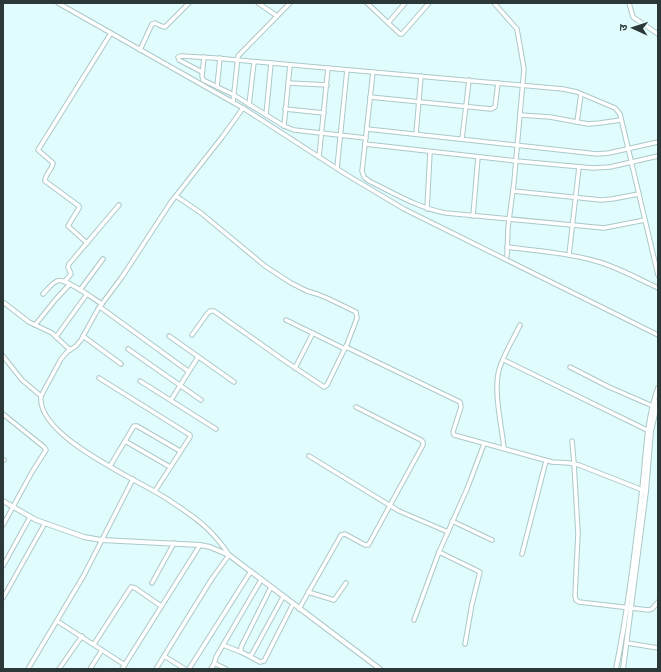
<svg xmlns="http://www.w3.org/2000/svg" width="661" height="672" font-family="'Nunito Sans','Noto Sans Devanagari',sans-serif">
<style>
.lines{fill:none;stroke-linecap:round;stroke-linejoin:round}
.minor-casing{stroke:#adc8c8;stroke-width:5.5}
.tertiary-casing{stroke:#adc8c8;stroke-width:6}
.minor{stroke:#fff;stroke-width:3.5}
.tertiary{stroke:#fff;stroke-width:4}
</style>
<rect width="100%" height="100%" fill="#e0fcfc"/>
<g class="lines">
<!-- minor casing -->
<g class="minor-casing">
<g id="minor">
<polyline points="58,3 243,108 347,175 404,209 658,335"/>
<polyline points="258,3 277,16"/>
<polyline points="367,3 400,34 402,34 429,3"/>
<polyline points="494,3 517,29 524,69 514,182 508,228 507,256"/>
<polyline points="629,3 633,17 658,34"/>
<polyline points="388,23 405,3"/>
<polyline points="140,50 152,24 155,23 161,26 165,27 189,3"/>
<polyline points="204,57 202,76 203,80 234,95 284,126 294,130 366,138"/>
<polyline points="202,72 179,60 178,57 181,56 215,58 563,89 577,92 615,108 620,114 658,275"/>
<path d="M 373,72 L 362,171 L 364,177 L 369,181 C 394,193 418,208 446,213 L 604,228 L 645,220"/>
<polyline points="288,83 327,85"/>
<polyline points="217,87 220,58"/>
<polyline points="370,97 491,109 495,107 498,83"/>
<polyline points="233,102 238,56 290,3"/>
<polyline points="249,105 254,62"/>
<polyline points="285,109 324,113"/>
<polyline points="266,115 271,63"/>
<polyline points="520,115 550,117 588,124 600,123 621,120"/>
<polyline points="577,122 581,94"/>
<polyline points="284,126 290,65"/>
<polyline points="367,129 597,154 609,153 658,142"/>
<polyline points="416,134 421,76"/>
<polyline points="462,139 469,80"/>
<polyline points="365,144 516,161 593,168 610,167 658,156"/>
<polyline points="319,157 328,68"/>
<polyline points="337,168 347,70"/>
<polyline points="513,191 601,200 612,199 639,194"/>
<polyline points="176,196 201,213 265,266 291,283 307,291 317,294 327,298 356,312 357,318 346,347 460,402 461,407 453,432 454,435 552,462 569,463 579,465 645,491"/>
<polyline points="427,209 430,152"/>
<polyline points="473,216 478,157"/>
<path d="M 87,243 L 68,226 L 79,208 L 79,206 L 45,181 C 45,174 52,170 53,163 L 38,150 L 111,33"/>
<path d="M 507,247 C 538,251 569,253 599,262 C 619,268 639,279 658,288"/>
<polyline points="569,255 579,167"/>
<polyline points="65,281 71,274 68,267 69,264 119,205"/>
<polyline points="80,290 103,259"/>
<path d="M 43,294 C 47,290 52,283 57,281 C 64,277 94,299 102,304"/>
<polyline points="3,302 29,322 52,333 70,350"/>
<polyline points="100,307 188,371"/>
<polyline points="286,320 345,349"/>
<polyline points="35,325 56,299 70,284"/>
<polyline points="192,335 207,314 210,311 214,311 282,359 324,387 327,385 346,346"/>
<polyline points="83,336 121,364"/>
<polyline points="169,336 234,382"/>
<polyline points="56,337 87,294"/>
<polyline points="128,349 201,400"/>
<polyline points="3,356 22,380 41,396"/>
<polyline points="504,360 647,430"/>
<polyline points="570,367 609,387 655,407"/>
<polyline points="295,368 313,333"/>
<polyline points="99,378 190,435 190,437 155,491"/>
<polyline points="140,381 216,429"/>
<polyline points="171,400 198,357"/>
<polyline points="3,414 44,447 46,450 32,472 3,525"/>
<polyline points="125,441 170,467"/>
<polyline points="572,441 574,463 578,533 575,596 576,600 579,602 648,610 652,609 658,602"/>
<path d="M 504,449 C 502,426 493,392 499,370 C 503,355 513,340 520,325"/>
<polyline points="309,456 399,511 448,532"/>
<polyline points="3,460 4,460"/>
<polyline points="110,466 134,426 137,426 180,451"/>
<polyline points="452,521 492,540"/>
<polyline points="439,552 480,572 472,604 465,644"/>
<polyline points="522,554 546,461"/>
<polyline points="3,566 30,517"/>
<polyline points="152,583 174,543"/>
<polyline points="271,587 241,647 241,652 249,656 252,654 283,597"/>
<polyline points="308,592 334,600 346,583"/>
<polyline points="3,598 45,523"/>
<polyline points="299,609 341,535 345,534 365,545 368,545 370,542 423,445 423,442 421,440 356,407"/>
<polyline points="414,620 439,552 467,489 484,444"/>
<polyline points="57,621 125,665"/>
<polyline points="627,643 658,648"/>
<polyline points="94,644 131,587 135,588 161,606"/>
<polyline points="223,645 241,652"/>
<polyline points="164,656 185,669"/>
<polyline points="249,656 260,662 264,661 293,604"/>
<polyline points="214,664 216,657 261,580"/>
<polyline points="28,669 84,575 133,479"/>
<polyline points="59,669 82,636"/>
<polyline points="90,669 102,650"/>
<polyline points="122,669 200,545"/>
<path d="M 156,669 L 211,580 L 229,555 C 225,549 221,543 216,538 C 204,523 185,511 169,500 C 139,480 36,437 41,396 L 61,359 L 68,351 L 76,346 L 81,340 L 98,309 L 122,277 L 171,202 L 223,136 L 243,108"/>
<polyline points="189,669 251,571"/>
<polyline points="211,669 214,664 216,664 226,669"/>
</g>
</g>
<!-- tertiary casing -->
<g class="tertiary-casing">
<g id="tertiary">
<polyline points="3,501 36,520 84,537 101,540 200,545 210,547 229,555 380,669"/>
<path d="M 616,669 C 628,610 635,550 642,491 C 646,456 646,422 658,388"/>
<polyline points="623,669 646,491 651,431 658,401"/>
</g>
</g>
<!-- minor -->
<use href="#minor" class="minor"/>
<!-- tertiary -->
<use href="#tertiary" class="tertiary"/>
</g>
<!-- border -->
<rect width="661" height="672" fill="none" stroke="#2c3737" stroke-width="8"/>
<!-- north arrow -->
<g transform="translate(633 28) rotate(273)" stroke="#e0fcfc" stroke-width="3" paint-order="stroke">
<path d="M0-3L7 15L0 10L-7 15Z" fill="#2c3737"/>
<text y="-6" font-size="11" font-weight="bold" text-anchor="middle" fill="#2c3737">उ</text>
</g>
</svg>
